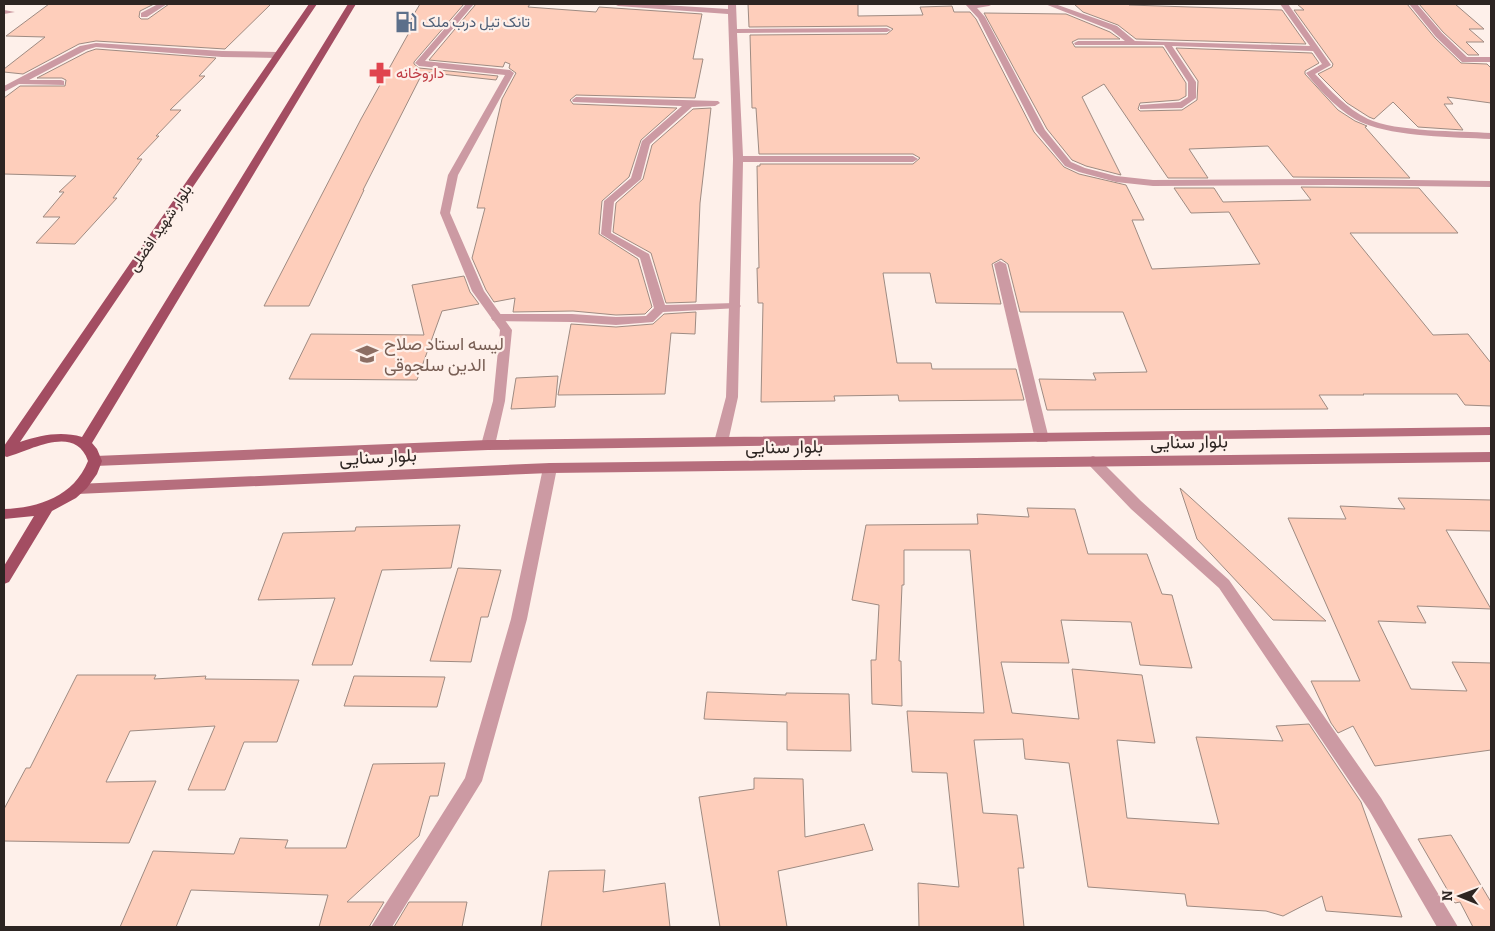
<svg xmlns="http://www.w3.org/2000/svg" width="1495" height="931" font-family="Bitter,Vazirmatn,serif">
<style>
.building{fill:#fecebb;stroke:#9f8b82}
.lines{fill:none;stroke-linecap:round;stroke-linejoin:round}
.service{fill:#cc9aa3;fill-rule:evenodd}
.minor{fill:#cc9aa3;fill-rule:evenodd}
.secondary{fill:#b66e7d;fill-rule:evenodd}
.primary{fill:#a34d62;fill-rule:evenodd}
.labels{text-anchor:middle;stroke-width:4.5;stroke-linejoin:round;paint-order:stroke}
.far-service-label{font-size:15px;fill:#4e5e75;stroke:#fef0ea;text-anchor:start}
.far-health-label{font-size:15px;fill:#be3a42;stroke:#fef0ea;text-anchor:start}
.far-street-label{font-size:15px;fill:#2d2522;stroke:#fef0ea}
.education-label{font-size:18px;fill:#785e54;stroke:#fef0ea;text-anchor:start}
.street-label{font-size:18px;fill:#2d2522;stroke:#fef0ea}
</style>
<rect width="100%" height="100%" fill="#fef0ea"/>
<!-- building -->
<g class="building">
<polygon points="49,4 154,4 140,11 139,17 141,19 148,19 169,4 271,4 225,49 96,41 79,44 23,74 4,72 4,69 45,37 6,36"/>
<polygon points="420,4 464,4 414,62 414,64 419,68 498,76 496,80 423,72 363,190 364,190 309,306 264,306 361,119 411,29 405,29"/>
<polygon points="476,4 530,4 528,7 596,12 599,7 702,14 693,59 703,59 695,98 576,95 570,100 573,104 677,108 641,140 629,177 602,201 599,234 638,259 652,307 645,314 616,315 573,311 513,312 515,298 494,302 486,290 472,258 485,208 477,208 502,99 516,73 509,68 510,64 505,62 503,67 429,60"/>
<polygon points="748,4 858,4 858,16 923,15 920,7 952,6 954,12 970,12 976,19 1034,132 1064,167 1079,174 1126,185 1144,220 1132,220 1152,269 1260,264 1229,212 1191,213 1174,188 1214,188 1223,202 1311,200 1301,187 1419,188 1458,233 1350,233 1433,335 1468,334 1491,363 1491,406 1465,405 1457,394 1363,394 1364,395 1319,395 1328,409 1047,410 1039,379 1096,380 1093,373 1147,372 1123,312 1020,312 1008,264 1001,259 992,264 1001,304 936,303 930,273 883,273 897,363 931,363 932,369 1016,369 1024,400 899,401 898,395 834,396 835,401 761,402 763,303 758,303 757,268 759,268 757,166 760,166 760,164 913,164 920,158 913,154 759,154 756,108 752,108 750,35 887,34 893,29 887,26 749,27"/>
<polygon points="1074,4 1128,4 1129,5 1282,10 1306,44 1136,39 1118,25 1083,12"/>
<polygon points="1297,4 1407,4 1435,38 1461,63 1487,64 1491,68 1491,103 1447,97 1453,104 1444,104 1463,130 1418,127 1393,102 1374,119 1369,117 1347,103 1318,74 1332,67 1333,64 1294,10 1304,10"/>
<polygon points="1419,4 1455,4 1484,29 1469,29 1484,42 1466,42 1479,55 1468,55 1443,32"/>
<polygon points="984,13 1066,14 1110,32 1120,39 1078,39 1072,42 1075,47 1163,47 1186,83 1186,96 1179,100 1140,103 1138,109 1140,111 1182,110 1197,100 1198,81 1176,48 1312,53 1319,63 1305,71 1305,74 1338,110 1355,121 1367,126 1365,127 1410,178 1293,177 1268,146 1189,149 1208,178 1168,178 1104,84 1082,97 1121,175 1086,166 1072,160 1047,129"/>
<polygon points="96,49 216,58 199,76 205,76 170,110 181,110 156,136 159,136 137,159 142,159 113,198 117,198 75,244 36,243 60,217 43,217 64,192 59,192 76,176 4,174 4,98 20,86 65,86 66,80 62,78 37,78 87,52"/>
<polygon points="711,108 700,203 696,302 666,303 651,253 613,232 616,203 643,179 652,145 693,109"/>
<polygon points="464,276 470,292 479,304 442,311 417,380 289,379 311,334 424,335 412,285"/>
<polygon points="696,312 695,334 671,333 665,394 558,395 571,324 616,327 653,324 664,314"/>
<polygon points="558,376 555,407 511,409 516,378"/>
<polygon points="1180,488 1326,621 1273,620 1197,539"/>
<polygon points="1398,498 1491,500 1491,531 1446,530 1491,609 1417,606 1426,623 1378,621 1411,689 1467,691 1452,662 1491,663 1491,750 1375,766 1353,726 1338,733 1331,723 1311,681 1360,681 1288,518 1346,519 1340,506 1405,509"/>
<polygon points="1027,508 1075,509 1088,554 1147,554 1162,594 1172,595 1192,668 1140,665 1131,622 1061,620 1069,663 1001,662 1012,713 1079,719 1072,669 1142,675 1155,743 1117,740 1127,818 1219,824 1196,737 1283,741 1276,726 1309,724 1361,802 1402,917 1326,911 1322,896 1283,916 1266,911 1187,906 1185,894 1088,887 1069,763 1025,759 1023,739 974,740 983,813 1017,815 1024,868 1018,868 1024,927 919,927 918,883 959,887 947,773 912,772 907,711 984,713 970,550 904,550 904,585 902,585 899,661 901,661 902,706 872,704 871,660 876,660 879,605 852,600 866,525 978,524 977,514 1029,517"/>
<polygon points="460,525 451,568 382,570 352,665 312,665 335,598 258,600 283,533 355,531 356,527"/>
<polygon points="458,568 501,570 488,617 481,617 471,662 430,661"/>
<polygon points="77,675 156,675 154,679 206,676 205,679 299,680 277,742 244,742 225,790 188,790 215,726 130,731 106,782 156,781 129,843 4,841 4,809 26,768 30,768"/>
<polygon points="354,676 445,677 437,707 344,706"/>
<polygon points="707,692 786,695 786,693 849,694 851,751 787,750 787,722 704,719"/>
<polygon points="445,763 438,796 430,796 419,836 347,902 384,902 369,927 319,927 328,895 191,890 176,927 120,927 153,851 234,854 240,838 288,840 285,848 346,848 373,764"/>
<polygon points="754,778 803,779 805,837 864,824 873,850 778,871 787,927 720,927 699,797 754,789"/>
<polygon points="1451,835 1491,902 1491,927 1473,927 1460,902 1455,903 1418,839"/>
<polygon points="605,870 603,892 665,883 670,927 541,927 549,871"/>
<polygon points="409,902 467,902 462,927 394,927"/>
</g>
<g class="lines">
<!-- service -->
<g class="service">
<polygon points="576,97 718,101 720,103 715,106 692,107 650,144 641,179 614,202 611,233 649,254 665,305 735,303 739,304 741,306 739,308 663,312 653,322 616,325 572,322 493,321 491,318 497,314 572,314 616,317 646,316 654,308 640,258 601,234 604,201 631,178 642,141 682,106 573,102 572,100"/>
<polygon points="1000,261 1006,264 1049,439 1047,442 1037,442 1035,439 994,264"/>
</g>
<!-- minor -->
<g class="minor">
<polygon points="158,4 167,4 147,17 141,17 141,13"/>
<polygon points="466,4 474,4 425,61 510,70 514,73 458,175 450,213 484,291 512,330 505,401 495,445 493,448 483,448 481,445 493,401 500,330 472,291 440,213 448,175 505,75 419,66 415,63"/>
<polygon points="614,4 648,4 728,9 728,4 736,4 737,29 887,28 891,30 887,32 737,33 743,156 913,156 918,159 913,162 743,162 738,397 728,442 726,445 716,445 714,442 726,397 729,306 733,159 728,14 618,6"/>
<polygon points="965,4 993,4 989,6 977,8 985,17 1045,130 1071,162 1085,168 1116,176 1153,180 1332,179 1491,181 1491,187 1332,185 1153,186 1116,182 1079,172 1065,166 1036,131 978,18"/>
<path d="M 1045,4 L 1055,4 L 1117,26 L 1135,41 L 1310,46 L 1280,4 L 1288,4 L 1331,65 L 1315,74 C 1330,90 1347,109 1368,119 C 1396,132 1459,131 1491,133 L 1491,139 C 1453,137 1397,137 1363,123 C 1343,115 1319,90 1306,73 L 1322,64 L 1313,51 L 1172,46 L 1196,82 L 1196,98 L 1182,108 L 1140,109 L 1140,105 L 1180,102 L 1188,97 L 1188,82 L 1164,45 L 1075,45 L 1074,43 L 1078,41 L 1125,41 L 1111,30 Z"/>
<polygon points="1409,4 1417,4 1442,33 1467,57 1491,57 1491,62 1462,62 1436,37"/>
<polygon points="4,10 15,12 4,14"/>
<polygon points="96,43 222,51 278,52 282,55 278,58 222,57 96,47 86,50 29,80 61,80 64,81 64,85 19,84 4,92 4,86 80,46"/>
<polygon points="1093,456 1098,458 1141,501 1229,580 1381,798 1458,927 1437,927 1369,810 1219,588 1131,509 1088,464 1086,461 1088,458"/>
<polygon points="550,463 555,465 557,468 527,619 482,781 392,927 371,927 465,778 511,619 543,468 545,465"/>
</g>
<!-- secondary -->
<g class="secondary">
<polygon points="1491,427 1491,435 488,450 95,466 90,464 88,461 90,458 95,456 488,440"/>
<polygon points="1491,452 1491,462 550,473 77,494 72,492 70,489 72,486 77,484 550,463"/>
</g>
<!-- primary -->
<path class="primary" d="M 309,4 L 317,4 L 20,442 C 41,435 61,431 82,437 L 348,4 L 356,4 L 92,443 L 97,449 L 102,461 L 97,474 L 87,488 L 76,498 L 52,511 L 9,582 L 4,584 L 4,566 L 34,516 L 4,519 L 4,509 C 39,508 74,496 88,461 C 75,424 32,450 7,457 L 4,456 L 4,446 Z"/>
</g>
<!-- icons -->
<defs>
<g id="fuel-bare" transform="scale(1.725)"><path d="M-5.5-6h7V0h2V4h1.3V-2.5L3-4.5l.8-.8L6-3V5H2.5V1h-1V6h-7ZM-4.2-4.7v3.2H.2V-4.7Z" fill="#5c6f8a" stroke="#fef0ea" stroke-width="2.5" paint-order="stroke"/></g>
<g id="pharmacy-bare" transform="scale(1.725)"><path d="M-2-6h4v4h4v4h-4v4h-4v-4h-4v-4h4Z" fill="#e0444e" stroke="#fef0ea" stroke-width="2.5" paint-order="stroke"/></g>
<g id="school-bare" transform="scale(1.725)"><path d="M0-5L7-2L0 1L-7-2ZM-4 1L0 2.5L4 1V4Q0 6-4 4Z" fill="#8d6e63" stroke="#fef0ea" stroke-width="2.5" paint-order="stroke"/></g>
</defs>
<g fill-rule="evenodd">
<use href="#fuel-bare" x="406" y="22"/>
<use href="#pharmacy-bare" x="380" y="73"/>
<use href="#school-bare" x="367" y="354"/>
</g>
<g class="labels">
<!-- far-service labels -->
<g class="far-service-label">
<text x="422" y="27">تانک تیل درب ملک</text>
</g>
<!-- far-health labels -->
<g class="far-health-label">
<text x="396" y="78">داروخانه</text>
</g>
<!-- far-street labels -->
<g class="far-street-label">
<text transform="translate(160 228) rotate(-56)" y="5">بلوار شهید افضلی</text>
</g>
<!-- education labels -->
<g class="education-label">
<text x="384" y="350">لیسه استاد صلاح<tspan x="384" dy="21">الدین سلجوقی</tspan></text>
</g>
<!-- street labels -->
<g class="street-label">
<text transform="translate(1189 442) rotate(-1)" y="6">بلوار سنایی</text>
<text transform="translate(784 447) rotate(-1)" y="6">بلوار سنایی</text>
<text transform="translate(378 457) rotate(-3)" y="6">بلوار سنایی</text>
</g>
</g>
<!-- border -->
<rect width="1495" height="931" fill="none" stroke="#2d2522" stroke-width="10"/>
<!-- north arrow -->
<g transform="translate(1460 896) rotate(271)" stroke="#fef0ea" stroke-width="4" paint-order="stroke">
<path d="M0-4L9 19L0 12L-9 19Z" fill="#2d2522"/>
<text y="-8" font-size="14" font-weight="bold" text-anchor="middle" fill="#2d2522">N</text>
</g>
</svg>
